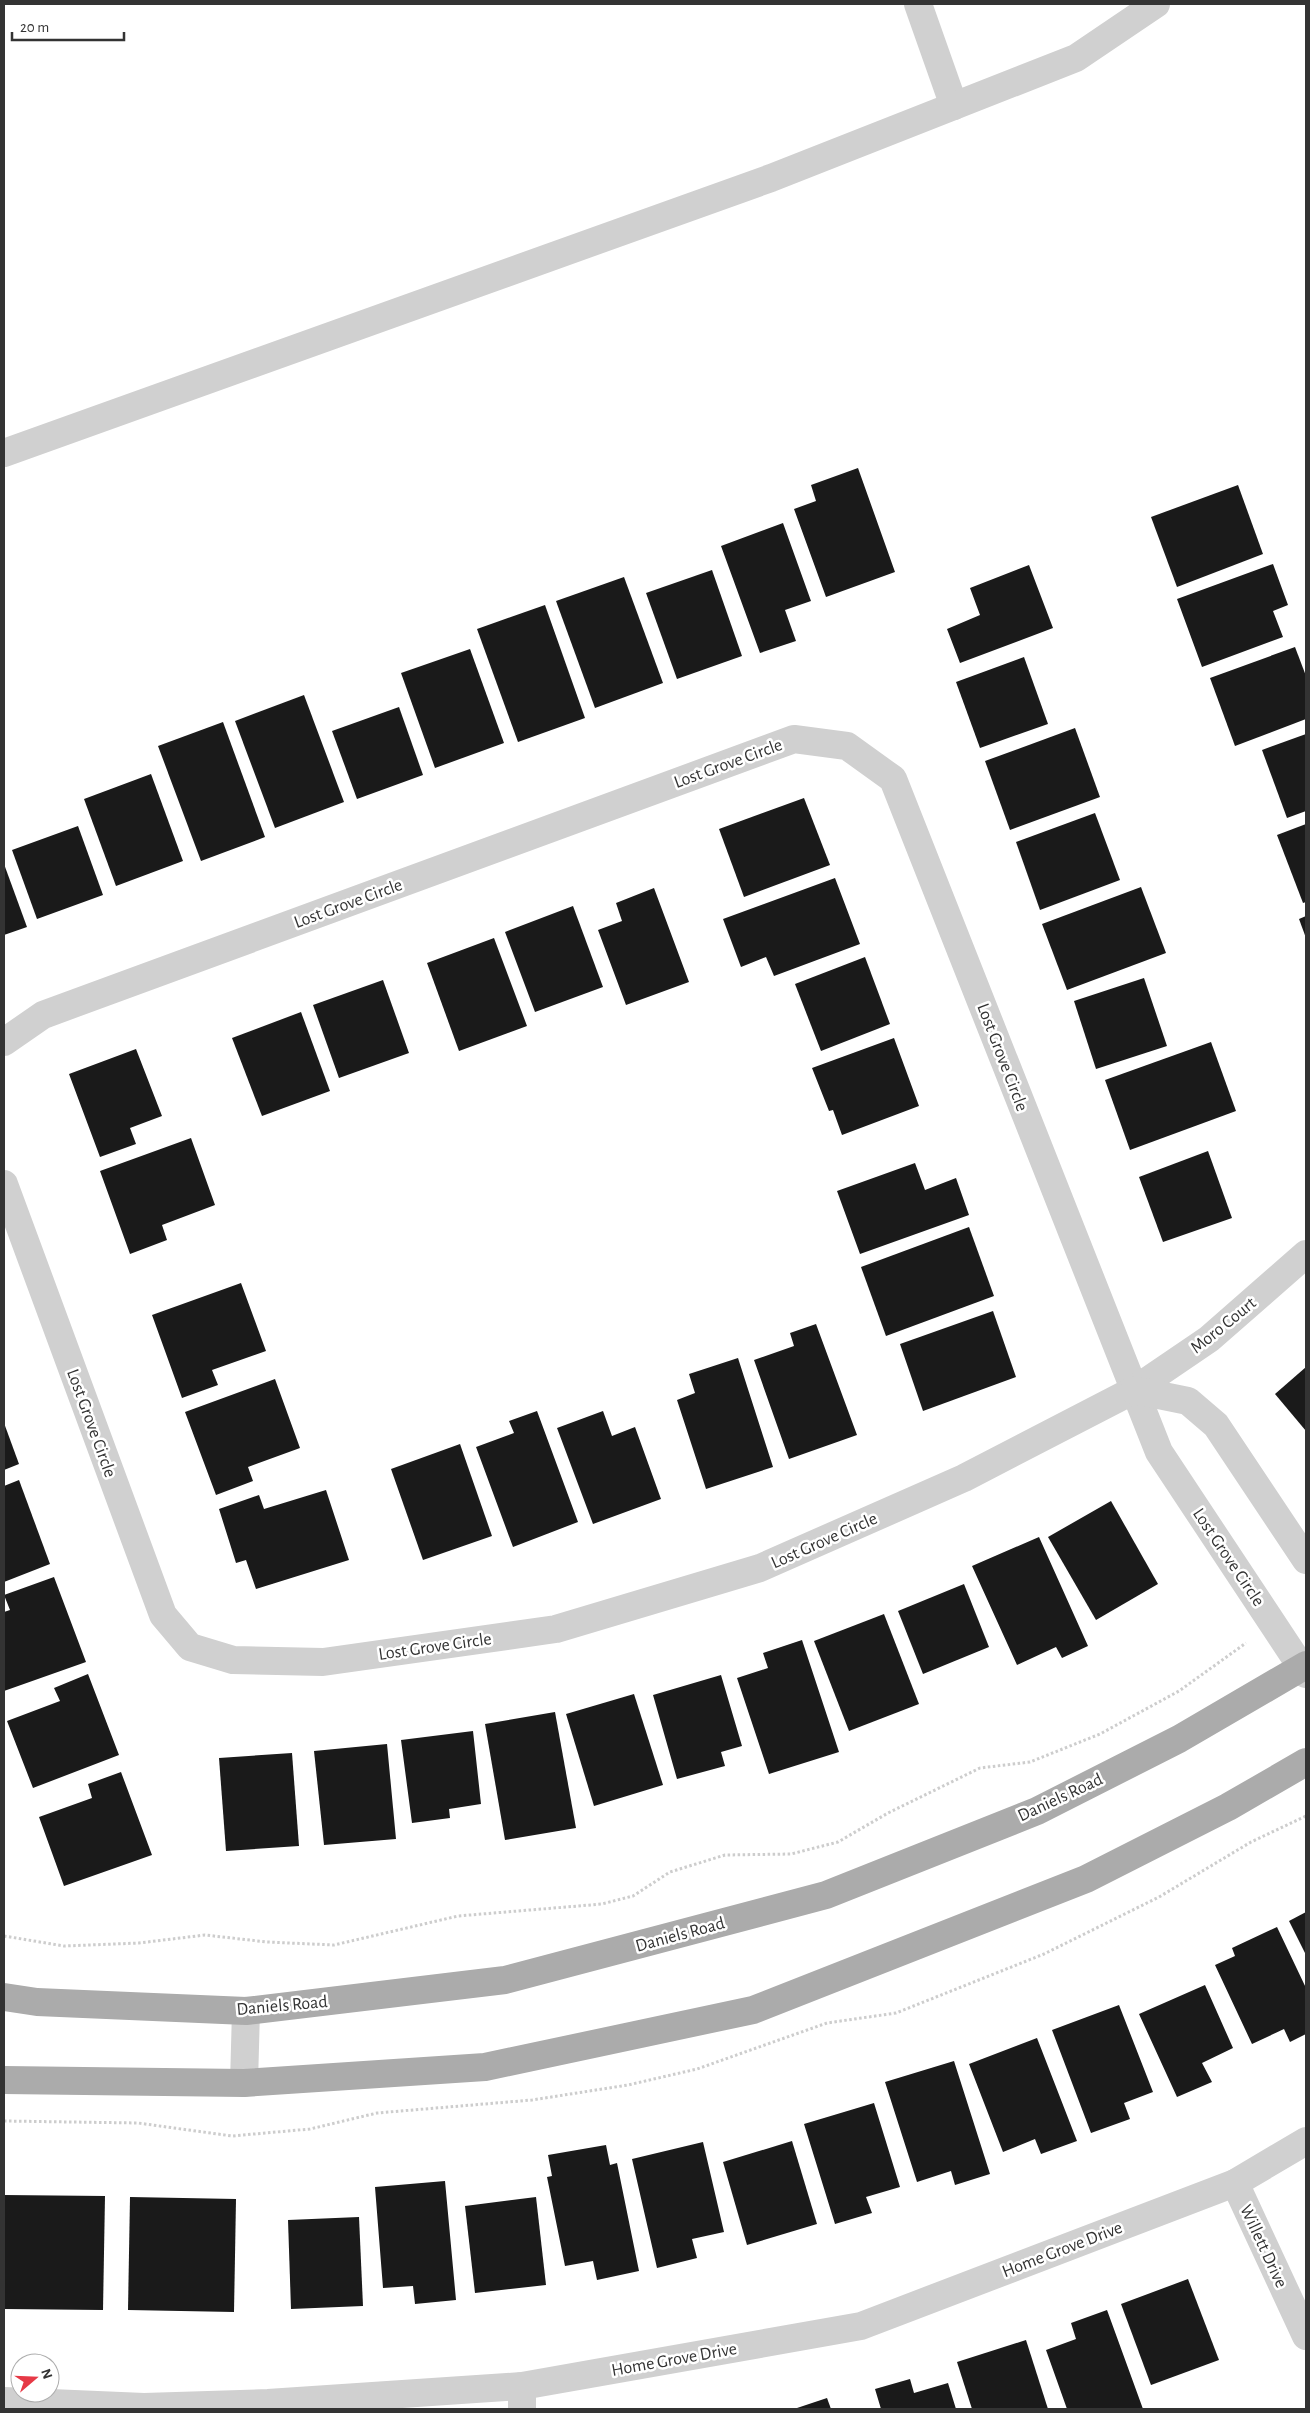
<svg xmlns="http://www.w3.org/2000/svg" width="1310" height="2413" font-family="'Alegreya Sans',sans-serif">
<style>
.building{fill:#1a1a1a}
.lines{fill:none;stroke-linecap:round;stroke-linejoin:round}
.path{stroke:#cdcdcd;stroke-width:3;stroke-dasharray:2.5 2.5;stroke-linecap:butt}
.minor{stroke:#d0d0d0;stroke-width:28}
.major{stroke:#ababab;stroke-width:28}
.labels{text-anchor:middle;stroke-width:5;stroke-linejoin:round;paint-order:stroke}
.street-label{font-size:18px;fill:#333;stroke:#fff}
</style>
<rect width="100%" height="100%" fill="#fff"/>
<!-- building -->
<g class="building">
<polygon points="858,468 895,572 826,597 794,509 816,501 811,485"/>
<polygon points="1238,485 1263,554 1177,587 1151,517"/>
<polygon points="783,523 811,601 785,610 796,641 760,653 721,546"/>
<polygon points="1273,564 1288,605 1273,611 1283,637 1202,667 1177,599"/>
<polygon points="1029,565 1053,628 960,663 947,629 980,615 970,588"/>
<polygon points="712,570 742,656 677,679 646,593"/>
<polygon points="624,577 663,683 595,708 556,601"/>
<polygon points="545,605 585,718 518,742 477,629"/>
<polygon points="1295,647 1306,676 1306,719 1235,746 1210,678"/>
<polygon points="470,649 504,743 435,768 401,673"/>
<polygon points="1024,657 1048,724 980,748 956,682"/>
<polygon points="304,695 344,802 275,828 235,721"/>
<polygon points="399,707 423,775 357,799 332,731"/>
<polygon points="223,722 265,837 201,861 158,746"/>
<polygon points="1075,728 1100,797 1010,830 985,761"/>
<polygon points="1306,734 1306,811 1287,818 1262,750"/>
<polygon points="151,774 183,861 116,886 84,799"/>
<polygon points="804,798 830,865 744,897 719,829"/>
<polygon points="1095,813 1120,880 1040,910 1016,842"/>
<polygon points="1306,824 1306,902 1303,903 1277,835"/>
<polygon points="78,826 103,895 37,919 12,850"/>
<polygon points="4,864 27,927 4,935"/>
<polygon points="835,878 860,944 774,976 766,957 741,967 723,919"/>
<polygon points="1141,887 1166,953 1067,990 1042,924"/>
<polygon points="654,888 689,982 626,1005 598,930 622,921 616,903"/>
<polygon points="573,906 603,987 535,1012 505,932"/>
<polygon points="1306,916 1306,938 1299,919"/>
<polygon points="494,938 527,1026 459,1051 427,963"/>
<polygon points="865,957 890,1024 821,1051 795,984"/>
<polygon points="1144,978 1167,1046 1096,1069 1074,1001"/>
<polygon points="383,980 409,1053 339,1078 313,1005"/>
<polygon points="301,1012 330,1091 262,1116 232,1038"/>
<polygon points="894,1038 919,1106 842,1135 833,1110 829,1111 812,1068"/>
<polygon points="1211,1042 1236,1111 1130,1150 1105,1080"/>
<polygon points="136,1049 162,1116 130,1128 136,1144 100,1157 69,1074"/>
<polygon points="191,1138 215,1205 162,1225 167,1240 130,1254 100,1171"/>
<polygon points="1208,1151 1232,1218 1163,1242 1139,1177"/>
<polygon points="915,1163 925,1190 956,1178 969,1215 860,1254 837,1191"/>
<polygon points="969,1227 994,1296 886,1336 861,1267"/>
<polygon points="241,1283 266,1351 212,1370 218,1385 182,1398 152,1315"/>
<polygon points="993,1311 1016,1377 923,1411 900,1344"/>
<polygon points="816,1324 857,1435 789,1459 754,1360 794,1346 790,1333"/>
<polygon points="738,1358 773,1467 706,1489 677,1400 695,1393 689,1374"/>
<polygon points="1306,1367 1306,1431 1275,1394"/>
<polygon points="275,1379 300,1448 248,1467 253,1481 216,1495 185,1412"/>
<polygon points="537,1411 578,1522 513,1547 476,1447 514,1433 509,1421"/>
<polygon points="603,1411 612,1436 635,1427 661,1499 593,1524 557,1428"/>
<polygon points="4,1423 19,1464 4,1470"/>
<polygon points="460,1444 492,1536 423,1560 391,1469"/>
<polygon points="19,1480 50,1564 4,1582 4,1486"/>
<polygon points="326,1490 349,1560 256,1589 246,1560 236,1563 219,1509 259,1495 264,1509"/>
<polygon points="1111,1501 1158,1584 1096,1620 1048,1537"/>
<polygon points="1039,1537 1088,1646 1062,1658 1056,1647 1017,1665 972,1566"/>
<polygon points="54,1577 86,1662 4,1691 4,1612 10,1610 4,1595"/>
<polygon points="964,1584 989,1647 923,1674 898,1611"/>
<polygon points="884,1614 919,1704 849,1731 814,1641"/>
<polygon points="802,1640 839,1752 769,1774 737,1678 768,1668 763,1653"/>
<polygon points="88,1674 119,1755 33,1788 7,1721 60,1701 54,1688"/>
<polygon points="721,1675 742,1746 721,1752 725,1766 677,1779 653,1695"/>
<polygon points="634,1694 663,1785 594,1806 566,1714"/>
<polygon points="555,1712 576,1828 505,1840 485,1724"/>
<polygon points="473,1731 481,1804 449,1809 450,1818 412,1823 401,1740"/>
<polygon points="387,1744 396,1839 324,1845 314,1751"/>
<polygon points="292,1753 299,1846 226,1851 219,1758"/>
<polygon points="121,1772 152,1855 64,1886 39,1817 92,1798 88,1784"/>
<polygon points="1306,1912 1306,1955 1289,1921"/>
<polygon points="1277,1927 1306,1988 1306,2034 1290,2042 1284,2029 1252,2044 1215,1965 1235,1956 1232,1948"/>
<polygon points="1205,1985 1233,2048 1202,2063 1212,2082 1177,2097 1139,2014"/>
<polygon points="1119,2005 1153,2092 1124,2103 1130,2119 1091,2133 1052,2030"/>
<polygon points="1037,2038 1077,2141 1041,2154 1035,2139 1003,2152 969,2064"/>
<polygon points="954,2061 990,2174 955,2185 951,2171 917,2182 885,2082"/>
<polygon points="874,2103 900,2187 866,2197 872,2213 835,2224 804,2124"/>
<polygon points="792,2141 817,2224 747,2245 723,2162"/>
<polygon points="703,2142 724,2232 692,2239 697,2258 657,2268 632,2159"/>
<polygon points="606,2145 610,2165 617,2163 639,2271 597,2280 593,2261 565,2266 547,2177 552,2176 548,2155"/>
<polygon points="445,2181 456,2300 415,2304 413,2286 383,2288 375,2187"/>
<polygon points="4,2195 105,2196 103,2310 4,2309"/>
<polygon points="130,2197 236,2199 234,2312 128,2310"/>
<polygon points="536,2197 546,2285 475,2293 465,2206"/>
<polygon points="359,2217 363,2306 291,2309 288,2220"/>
<polygon points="1188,2279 1219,2360 1151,2385 1121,2304"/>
<polygon points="1107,2310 1143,2409 1067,2409 1046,2350 1076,2339 1071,2323"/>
<polygon points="1026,2340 1048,2409 972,2409 957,2362"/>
<polygon points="910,2379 914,2393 948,2383 956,2409 881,2409 875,2389"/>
<polygon points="827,2398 831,2409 794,2409"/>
</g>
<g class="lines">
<!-- path -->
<g class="path">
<polyline points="4,1936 64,1946 139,1943 205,1935 267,1942 334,1945 458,1916 602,1904 633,1896 670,1872 725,1855 791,1854 838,1842 888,1813 980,1768 1030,1762 1100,1734 1179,1691 1246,1643"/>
<polyline points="4,2121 138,2123 232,2136 310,2129 377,2113 532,2100 628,2085 697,2069 827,2023 896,2013 1044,1954 1159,1897 1251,1842 1306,1816"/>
</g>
<!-- minor -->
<g class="minor">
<polyline points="918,4 954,106"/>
<polyline points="4,453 771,178 1076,58 1156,4"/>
<polyline points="4,1042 43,1015 794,739 847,746 893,779 1159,1452 1306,1674"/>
<polyline points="4,1184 163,1615 190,1647 233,1660 323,1662 556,1629 760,1568 964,1478 1134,1390 1209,1339 1306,1254"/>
<polyline points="1134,1390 1188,1401 1216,1425 1306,1560"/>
<polyline points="244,2083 246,2011"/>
<polyline points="1235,2183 1306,2336"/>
<polyline points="522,2386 522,2409"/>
<polyline points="4,2401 144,2407 268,2403 522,2386 861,2326 1235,2183 1306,2141"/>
</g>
<!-- major -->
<g class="major">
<polyline points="4,1997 37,2002 246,2011 505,1980 826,1895 1037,1811 1179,1739 1306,1665"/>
<polyline points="4,2080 244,2083 485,2067 753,2010 1086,1879 1228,1807 1306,1762"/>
</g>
</g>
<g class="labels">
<!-- street labels -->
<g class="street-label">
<text transform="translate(728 763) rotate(-20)" y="6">Lost Grove Circle</text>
<text transform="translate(348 903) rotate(-20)" y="6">Lost Grove Circle</text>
<text transform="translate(1003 1057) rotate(69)" y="6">Lost Grove Circle</text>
<text transform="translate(1223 1325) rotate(-39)" y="6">Moro Court</text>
<text transform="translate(92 1423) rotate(70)" y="6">Lost Grove Circle</text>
<text transform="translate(824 1540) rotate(-24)" y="6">Lost Grove Circle</text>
<text transform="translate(1229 1557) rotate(56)" y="6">Lost Grove Circle</text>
<text transform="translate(435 1646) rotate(-8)" y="6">Lost Grove Circle</text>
<text transform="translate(1060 1797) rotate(-25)" y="6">Daniels Road</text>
<text transform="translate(680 1934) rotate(-15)" y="6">Daniels Road</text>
<text transform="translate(282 2005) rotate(-5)" y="6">Daniels Road</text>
<text transform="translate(1264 2246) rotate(65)" y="6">Willett Drive</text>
<text transform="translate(1062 2249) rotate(-21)" y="6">Home Grove Drive</text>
<text transform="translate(674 2359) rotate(-10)" y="6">Home Grove Drive</text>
</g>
</g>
<!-- border -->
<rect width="1310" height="2413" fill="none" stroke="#333333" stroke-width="10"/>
<!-- north arrow -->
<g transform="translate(35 2378) rotate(71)"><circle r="24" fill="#ffffff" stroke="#adadad"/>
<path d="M0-4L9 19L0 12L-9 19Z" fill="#e63946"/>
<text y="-8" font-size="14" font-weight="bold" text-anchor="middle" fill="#333333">N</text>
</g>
<!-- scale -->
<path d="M12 32v8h112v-8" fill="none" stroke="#333333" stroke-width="2.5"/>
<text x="20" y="32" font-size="15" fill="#333333" stroke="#ffffff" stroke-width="4" paint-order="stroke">20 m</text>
</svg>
